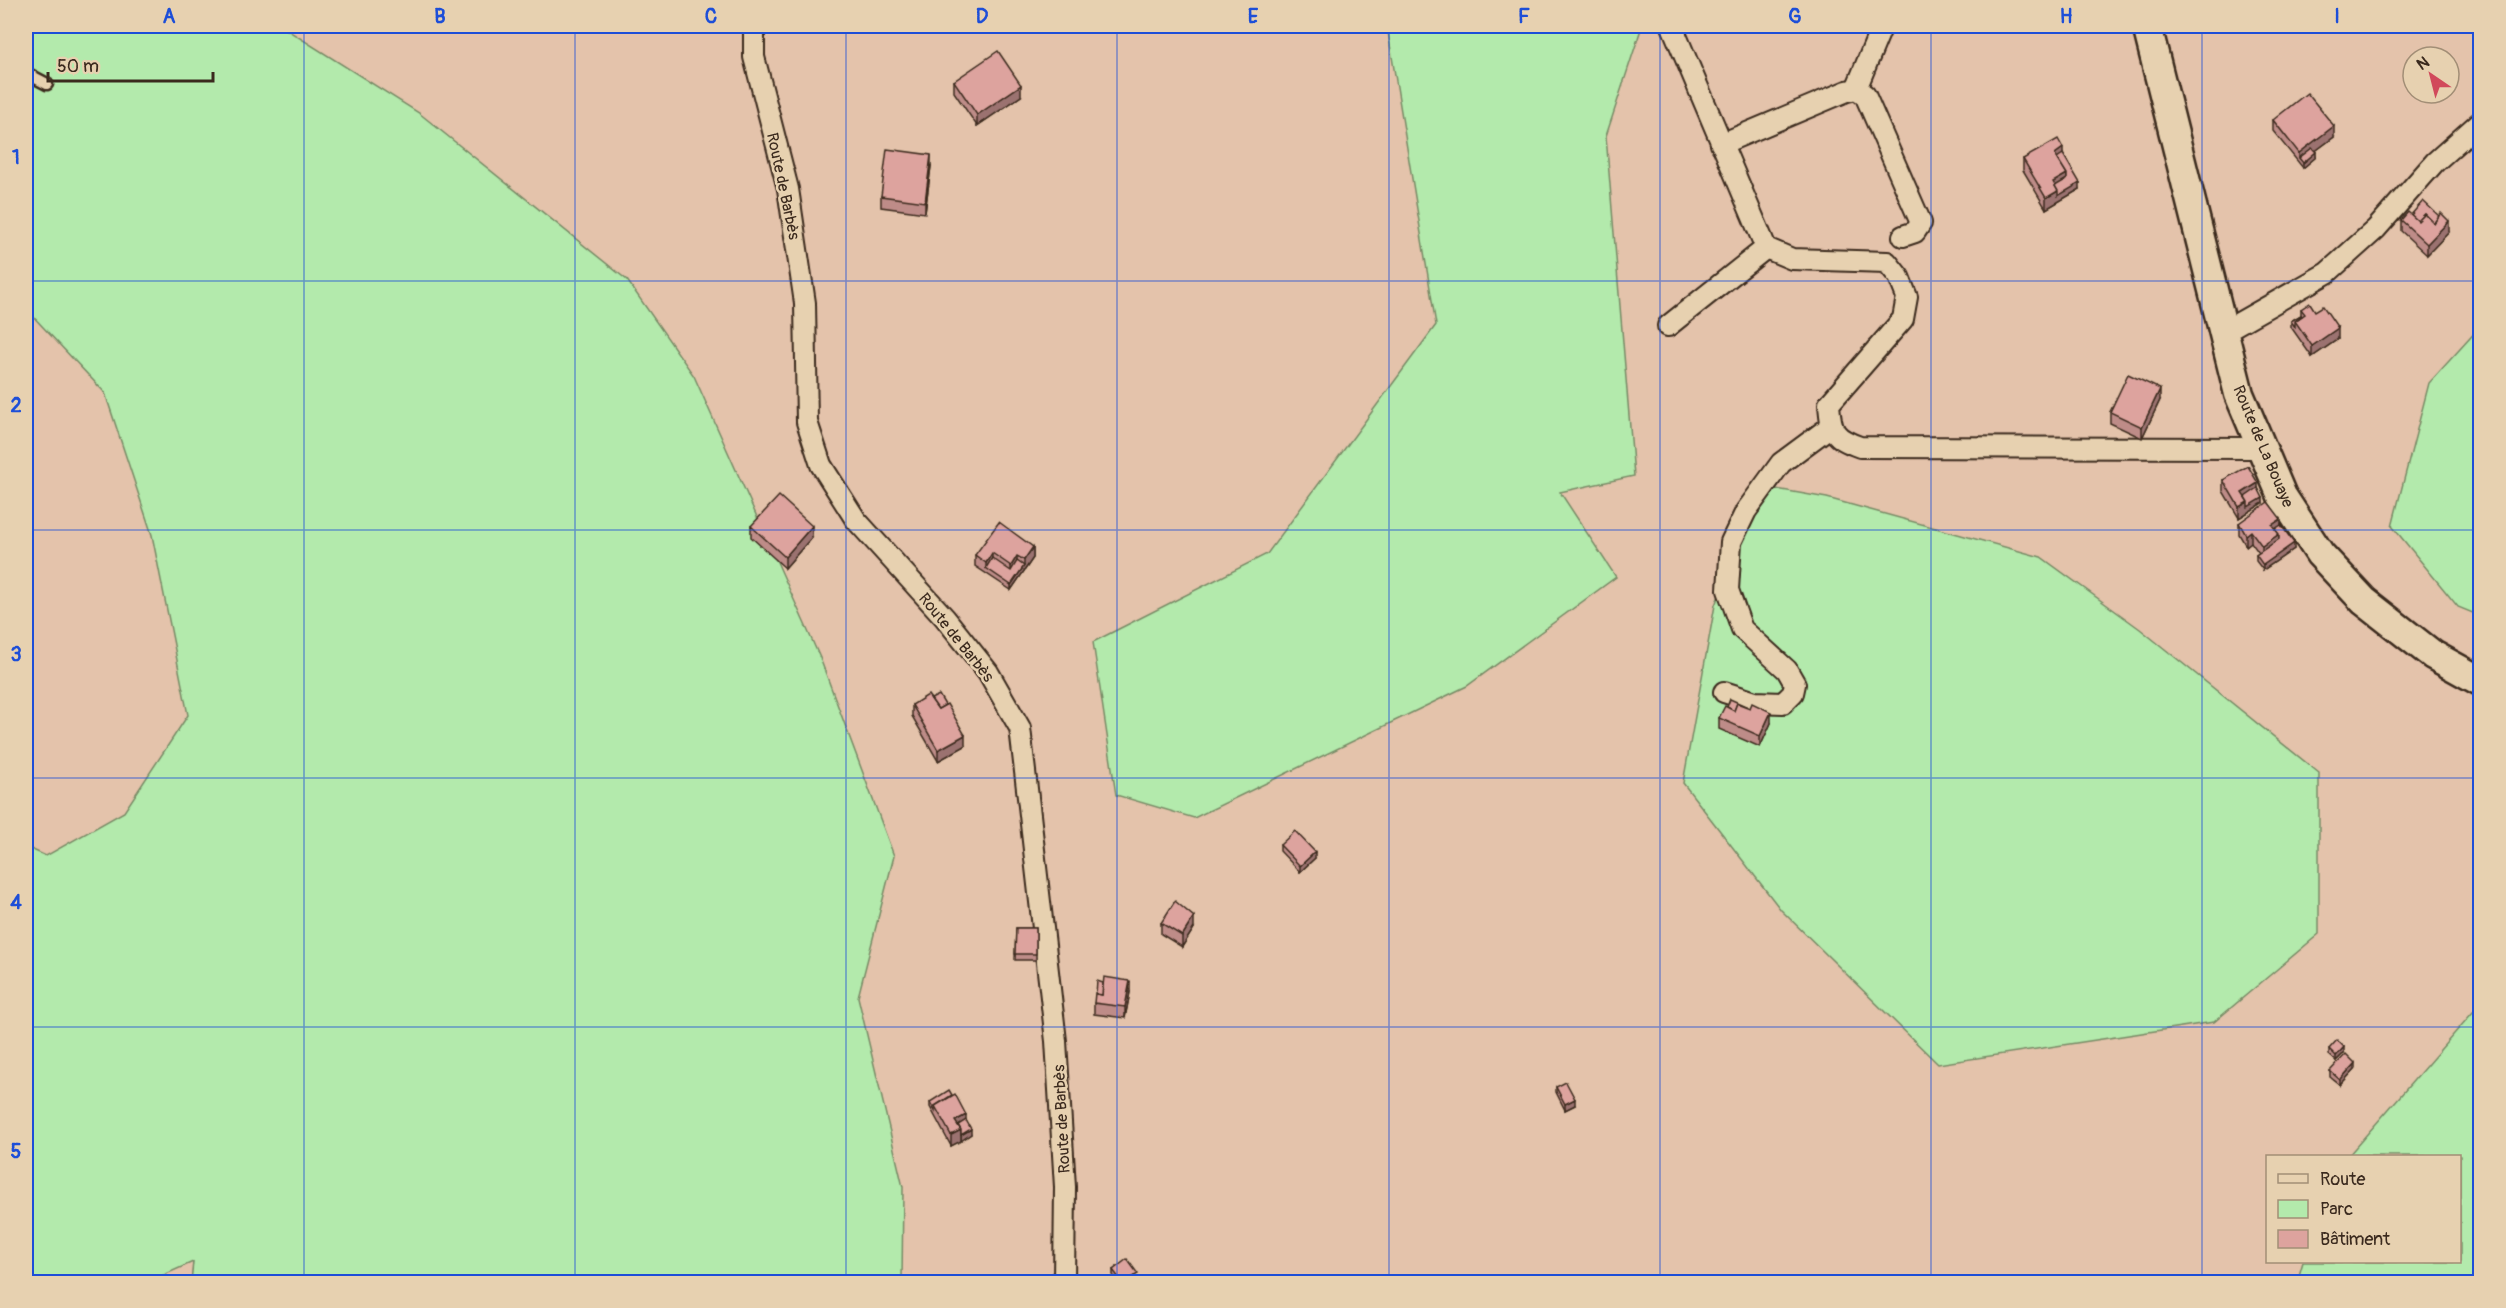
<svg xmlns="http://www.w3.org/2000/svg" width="2506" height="1308" font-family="Pangolin,sans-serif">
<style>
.green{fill:#b3eaac;stroke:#778a65;stroke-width:1.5}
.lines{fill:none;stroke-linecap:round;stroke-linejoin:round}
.service-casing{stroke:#3b2a1e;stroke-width:15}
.minor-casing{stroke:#3b2a1e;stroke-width:24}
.secondary-casing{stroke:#3b2a1e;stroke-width:33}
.service{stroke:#e7d1b0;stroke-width:10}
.minor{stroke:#e7d1b0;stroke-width:20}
.secondary{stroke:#e7d1b0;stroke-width:28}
.wall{fill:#be8c88;stroke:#3b2a1e;stroke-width:1.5}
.shaded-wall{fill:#9b726f;stroke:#3b2a1e;stroke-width:1.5}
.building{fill:#dda39e;stroke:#3b2a1e;stroke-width:1.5}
.grid{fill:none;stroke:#1d4ed8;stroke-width:1.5;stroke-opacity:0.55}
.labels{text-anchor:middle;stroke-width:5;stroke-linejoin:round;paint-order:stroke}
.street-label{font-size:16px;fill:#3b2a1e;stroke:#e7d1b0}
.neatline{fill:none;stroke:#1d4ed8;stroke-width:2}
.grid-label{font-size:20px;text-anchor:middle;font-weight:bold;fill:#1d4ed8}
</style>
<rect width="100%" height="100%" fill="#e4c3ab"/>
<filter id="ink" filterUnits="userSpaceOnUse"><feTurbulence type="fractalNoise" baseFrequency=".0167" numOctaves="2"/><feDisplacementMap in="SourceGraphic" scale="12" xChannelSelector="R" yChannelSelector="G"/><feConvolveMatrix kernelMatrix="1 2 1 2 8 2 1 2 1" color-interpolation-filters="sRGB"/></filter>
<g filter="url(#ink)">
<!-- green -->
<g class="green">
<polygon points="41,26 281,26 419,113 627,280 694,376 820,658 894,856 858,997 903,1187 902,1282 191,1282 193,1262 148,1282 26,1282 26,847 46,856 124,812 188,715 152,535 105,393 26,309 26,35"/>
<polygon points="1387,26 1642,26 1606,136 1634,476 1560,492 1616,577 1467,686 1194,818 1116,795 1093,642 1267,554 1436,325"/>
<polygon points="2480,327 2480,616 2458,607 2392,526 2429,383"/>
<polygon points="1765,487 1827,498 2041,557 2140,629 2319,773 2319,934 2214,1022 1938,1064 1781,910 1683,783 1715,605"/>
<polygon points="2480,1004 2480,1282 2297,1282 2303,1262 2460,1262 2460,1156 2348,1156"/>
</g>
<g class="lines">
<!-- service casing -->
<g class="service-casing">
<polyline id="service" points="26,73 47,84"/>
</g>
<!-- minor casing -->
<g class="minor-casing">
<g id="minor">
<polyline points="754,26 754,57 788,189 805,303 807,422 821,465 856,520 945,618 988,672 1020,728 1056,1041 1065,1187 1064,1282"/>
<path d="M 1672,26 L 1766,248 L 1792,259 L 1887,262 L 1899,277 L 1907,297 L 1903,319 L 1829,404 C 1831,432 1834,438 1860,447 L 2261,448"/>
<polyline points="1856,89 1882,26"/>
<polyline points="1721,144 1847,91 1856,89 1865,95 1921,223 1915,232 1903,236"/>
<polyline points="1668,326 1766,248"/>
<polyline points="2223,332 2327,273 2376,229 2435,162 2480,122"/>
<polyline points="1724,692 1755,702 1783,703 1793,693 1795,684 1787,670 1742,629 1728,590 1731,542 1746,511 1781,463 1831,426"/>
</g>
</g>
<!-- secondary casing -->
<g class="secondary-casing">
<polyline id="secondary" points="2147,26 2239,394 2282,496 2320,554 2364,601 2433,655 2480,681"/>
</g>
<!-- service -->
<use href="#service" class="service"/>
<!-- minor -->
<use href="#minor" class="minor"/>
<!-- secondary -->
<use href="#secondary" class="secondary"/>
</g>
<!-- wall -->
<g class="wall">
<polygon points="954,81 1021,96 977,126 954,92"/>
<polygon points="2273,120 2334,137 2315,151 2316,157 2303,168 2273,131"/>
<polygon points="2063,154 2080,189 2046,209 2023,170 2023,159"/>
<polygon points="931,166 925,213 881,207 881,196"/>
<polygon points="2411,215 2449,232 2427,255 2401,231 2401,220"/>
<polygon points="2301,309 2315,311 2338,339 2312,357 2291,327 2291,321 2301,315"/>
<polygon points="2160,400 2142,438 2110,423 2110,412"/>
<polygon points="2223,480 2258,488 2263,503 2239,518 2223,491"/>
<polygon points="2239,523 2281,525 2294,549 2263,570 2256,561 2256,555 2259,553 2251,542 2246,546 2239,534"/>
<polygon points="751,526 812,537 785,568 751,537"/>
<polygon points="1033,547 1033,558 1011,590 975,566 975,555"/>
<polygon points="912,705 965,746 938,761 912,716"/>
<polygon points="1719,718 1771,723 1760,747 1719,729"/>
<polygon points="1280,845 1315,858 1300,872 1280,851"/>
<polygon points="1161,923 1194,928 1182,947 1161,934"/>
<polygon points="1016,928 1036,928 1036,960 1015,960"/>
<polygon points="1130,992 1125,1018 1094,1014 1094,1003"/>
<polygon points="2329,1049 2344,1053 2336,1061 2329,1055"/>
<polygon points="2355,1069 2340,1085 2330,1077 2330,1071"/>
<polygon points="1556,1087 1575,1105 1565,1110 1556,1092"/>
<polygon points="930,1102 966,1120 971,1134 951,1146 930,1107"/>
<polygon points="1113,1270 1138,1280 1137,1281 1138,1282 1118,1282 1113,1275"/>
</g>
<!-- shaded-wall -->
<g class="shaded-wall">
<polygon points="1021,85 1021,96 977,126 977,115"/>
<polygon points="2334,126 2334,137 2302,161 2299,158 2299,153"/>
<polygon points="2063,148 2063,159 2057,163 2055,154"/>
<polygon points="2316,152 2316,157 2303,168 2303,163"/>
<polygon points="931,155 931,166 925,213 925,202"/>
<polygon points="2067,174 2067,185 2055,191 2053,182"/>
<polygon points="2080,183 2080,189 2046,209 2046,198 2058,191"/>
<polygon points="2449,221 2449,232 2427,255 2427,244"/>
<polygon points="2338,328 2338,339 2312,357 2312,346"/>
<polygon points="2160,389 2160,400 2142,438 2142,427"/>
<polygon points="2258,483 2258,494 2245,502 2242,493"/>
<polygon points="2263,498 2263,503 2239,518 2239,507 2248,502"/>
<polygon points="2281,519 2281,530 2275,534 2272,525"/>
<polygon points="812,526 812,537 785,568 785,557"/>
<polygon points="2251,531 2251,542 2246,546 2246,535"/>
<polygon points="2279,534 2279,545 2262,557 2262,546"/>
<polygon points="2294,543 2294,549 2263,570 2263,565"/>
<polygon points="1033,547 1033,558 1011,590 1011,585 1024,566 1024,560"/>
<polygon points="992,553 992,564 986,568 986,563"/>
<polygon points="1017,556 1017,567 1011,577 1011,566"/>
<polygon points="1771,712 1771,723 1760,747 1760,736"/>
<polygon points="965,735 965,746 938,761 938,750"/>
<polygon points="1315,852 1315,858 1300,872 1300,866"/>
<polygon points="1194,917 1194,928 1182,947 1182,936"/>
<polygon points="1130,981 1130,992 1125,1018 1125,1007"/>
<polygon points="2344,1047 2344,1053 2336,1061 2336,1056"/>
<polygon points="2355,1063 2355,1069 2340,1085 2340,1080"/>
<polygon points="1575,1099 1575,1105 1565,1110 1565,1104"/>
<polygon points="966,1115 966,1126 958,1130 955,1121"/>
<polygon points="971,1129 971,1134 961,1141 961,1135"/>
<polygon points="961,1130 961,1141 951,1146 951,1135"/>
</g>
<!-- building -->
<g class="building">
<polygon points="998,51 1021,85 977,115 954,81"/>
<polygon points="2307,93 2334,126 2299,153 2273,120"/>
<polygon points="2058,139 2063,148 2055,154 2067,174 2053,182 2058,191 2046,198 2023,159"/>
<polygon points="2312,148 2316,152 2303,163 2299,158"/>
<polygon points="887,149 931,155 925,202 881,196"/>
<polygon points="2063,154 2080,183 2058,196 2058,191 2055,186 2067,179 2067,174 2057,158"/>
<polygon points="2423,201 2439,216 2434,223 2425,214 2418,221 2411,215"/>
<polygon points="2408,212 2418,221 2425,214 2434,223 2441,213 2449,221 2427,244 2401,220"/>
<polygon points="2310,303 2315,311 2323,306 2338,328 2312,346 2295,321 2305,314 2301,309"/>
<polygon points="2301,315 2302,316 2295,321 2295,327 2291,321"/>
<polygon points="2128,374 2160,389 2142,427 2110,412"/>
<polygon points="2248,466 2258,483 2242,493 2248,502 2239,507 2223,480"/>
<polygon points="2258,488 2263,498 2248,507 2248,502 2245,497"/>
<polygon points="779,496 812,526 785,557 751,526"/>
<polygon points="2268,502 2281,519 2272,525 2279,534 2262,546 2251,531 2246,535 2239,523"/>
<polygon points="999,522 1033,547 1024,560 1017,556 1011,566 992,553 986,563 975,555"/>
<polygon points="2281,525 2294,543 2263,565 2256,555 2279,539 2279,534 2275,529"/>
<polygon points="992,558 1011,571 1017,561 1024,566 1011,585 986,568"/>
<polygon points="928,695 938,709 947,704 965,735 938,750 912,705"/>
<polygon points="939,695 945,705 938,709 931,699"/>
<polygon points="1730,699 1750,708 1737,703 1734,711 1727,707"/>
<polygon points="1737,703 1750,708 1752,703 1771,712 1760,736 1719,718 1725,706 1734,711"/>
<polygon points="1295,831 1315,852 1300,866 1280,845"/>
<polygon points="1175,901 1194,917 1182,936 1161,923"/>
<polygon points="1016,928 1036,928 1036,954 1015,954"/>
<polygon points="1104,977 1130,981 1125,1007 1094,1003 1095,993 1102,995"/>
<polygon points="1097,981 1103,983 1102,995 1096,994"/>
<polygon points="2337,1040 2344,1047 2336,1056 2329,1049"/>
<polygon points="2346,1054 2355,1063 2340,1080 2330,1071"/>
<polygon points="1566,1082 1575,1099 1565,1104 1556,1087"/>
<polygon points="949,1090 952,1095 935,1106 935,1111 930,1102"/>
<polygon points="955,1094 966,1115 955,1121 961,1130 951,1135 935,1106"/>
<polygon points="966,1120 971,1129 961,1135 961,1130 958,1125"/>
<polygon points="1127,1259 1138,1274 1124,1282 1122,1282 1113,1270"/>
<polygon points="1134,1276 1138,1282 1124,1282"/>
</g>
</g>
<!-- grid -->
<path class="grid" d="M 304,26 L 304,1282M 575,26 L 575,1282M 846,26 L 846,1282M 1117,26 L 1117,1282M 1389,26 L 1389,1282M 1660,26 L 1660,1282M 1931,26 L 1931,1282M 2202,26 L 2202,1282M 26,281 L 2480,281M 26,530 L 2480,530M 26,778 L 2480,778M 26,1027 L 2480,1027"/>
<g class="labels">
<!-- street labels -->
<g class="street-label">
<text transform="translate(784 186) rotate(78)" y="6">Route de Barbès</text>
<text transform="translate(2264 446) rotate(67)" y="6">Route de La Bouaye</text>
<text transform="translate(957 637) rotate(51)" y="6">Route de Barbès</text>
<text transform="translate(1061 1119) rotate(-93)" y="6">Route de Barbès</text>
</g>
</g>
<!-- margin -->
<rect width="2506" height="1308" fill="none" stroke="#e7d1b0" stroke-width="66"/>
<!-- legend -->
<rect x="2266" y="1155" width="195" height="108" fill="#e7d1b0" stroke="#a28e76" stroke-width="1.5"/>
<rect x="2278" y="1174" width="30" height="9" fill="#e7d1b0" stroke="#a28e76" stroke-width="1.5"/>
<text x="2320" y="1185" font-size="18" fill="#3b2a1e">Route</text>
<rect x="2278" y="1200" width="30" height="18" fill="#b3eaac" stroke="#a28e76" stroke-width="1.5"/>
<text x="2320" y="1215" font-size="18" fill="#3b2a1e">Parc</text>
<rect x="2278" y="1230" width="30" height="18" fill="#dda39e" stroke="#a28e76" stroke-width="1.5"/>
<text x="2320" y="1245" font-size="18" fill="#3b2a1e">Bâtiment</text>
<!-- north arrow -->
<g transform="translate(2431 75) rotate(325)"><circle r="28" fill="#e7d1b0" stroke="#a28e76" stroke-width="1.5"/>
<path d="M0-4.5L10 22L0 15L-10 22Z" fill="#d1495b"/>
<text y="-9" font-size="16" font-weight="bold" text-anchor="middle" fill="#3b2a1e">N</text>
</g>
<!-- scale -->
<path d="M48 72v9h165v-9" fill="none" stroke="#3b2a1e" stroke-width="3"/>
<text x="57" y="72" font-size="18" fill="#3b2a1e" stroke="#e7d1b0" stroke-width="4.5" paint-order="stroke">50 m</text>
<rect x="33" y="33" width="2440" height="1242" class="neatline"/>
<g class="grid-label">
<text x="169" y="23">A</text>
<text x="440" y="23">B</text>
<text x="711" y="23">C</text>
<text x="982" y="23">D</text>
<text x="1253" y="23">E</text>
<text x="1524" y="23">F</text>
<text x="1795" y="23">G</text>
<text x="2066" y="23">H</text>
<text x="2337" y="23">I</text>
<text x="16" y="164">1</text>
<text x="16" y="412">2</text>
<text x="16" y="661">3</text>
<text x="16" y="909">4</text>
<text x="16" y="1158">5</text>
</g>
</svg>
